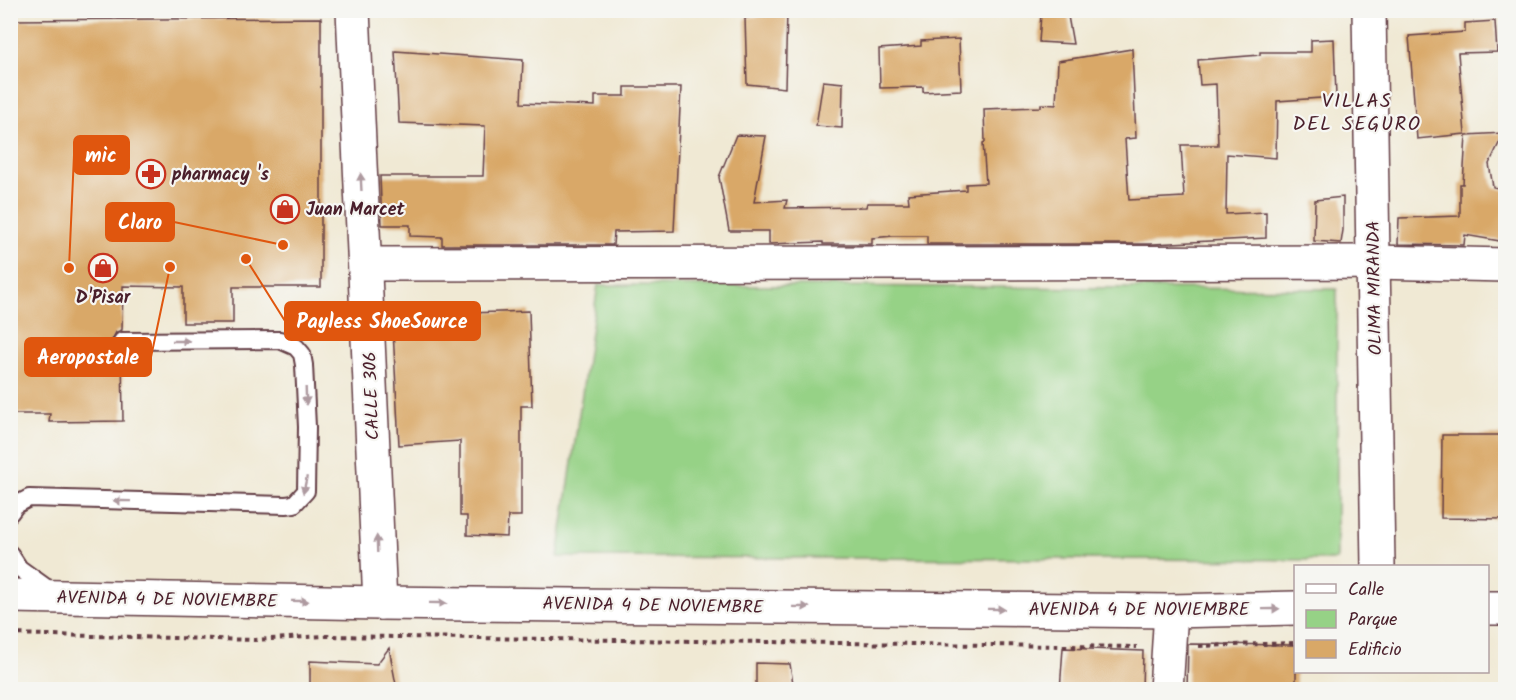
<svg xmlns="http://www.w3.org/2000/svg" width="1516" height="700" font-family="Kalam,sans-serif">
<style>
.green{fill:#96d286;stroke:#707858;stroke-width:1.5}
.building{fill:#d9a867}
.lines{fill:none;stroke-linecap:round;stroke-linejoin:round}
.lane-casing{stroke:#633d44;stroke-width:20}
.street-casing{stroke:#633d44;stroke-width:36}
.secondary-casing{stroke:#633d44;stroke-width:36}
.primary-casing{stroke:#633d44;stroke-width:36}
.path{stroke:#633d44;stroke-width:4;stroke-dasharray:4.5 4.5;stroke-linecap:butt}
.lane{stroke:#fff;stroke-width:16}
.street{stroke:#fff;stroke-width:33}
.secondary{stroke:#fff;stroke-width:33}
.primary{stroke:#fff;stroke-width:33}
.oneway{fill:#ae9aa0}
.labels{text-anchor:middle;stroke-width:4.5;stroke-linejoin:round;paint-order:stroke}
.poi-label{font-size:18px;font-weight:bold;fill:#4a1f2b;stroke:#f6f6f2;text-anchor:start}
.street-label{font-size:18px;fill:#4a1f2b;stroke:#f6f6f2}
.neighbourhood-label{font-size:20px;letter-spacing:1.5px;fill:#4a1f2b;stroke:#f6f6f2}
.leader{fill:none;stroke:#e0560e;stroke-width:2}
.callout-dot{fill:#e0560e;stroke:#f6f6f2;stroke-width:2}
.callout{fill:#e0560e;stroke:#e0560e;stroke-width:2}
.callout-label{font-size:20px;text-anchor:middle;font-weight:bold;fill:#fff}
</style>
<rect width="100%" height="100%" fill="#f6f6f2"/>
<filter id="ink" filterUnits="userSpaceOnUse"><feTurbulence type="fractalNoise" baseFrequency=".0167" numOctaves="2"/><feDisplacementMap in="SourceGraphic" scale="12" xChannelSelector="R" yChannelSelector="G"/><feConvolveMatrix kernelMatrix="1 2 1 2 8 2 1 2 1" color-interpolation-filters="sRGB"/></filter>
<filter id="wash" filterUnits="userSpaceOnUse"><feTurbulence type="fractalNoise" baseFrequency=".008" numOctaves="4" result="noise"/><feDisplacementMap in="SourceGraphic" scale="24" xChannelSelector="R" yChannelSelector="G"/><feGaussianBlur stdDeviation="1.35" result="paint"/><feColorMatrix in="noise" values="0 0 0 0 0 0 0 0 0 0 0 0 0 0 0 0 0 1.4 0 .05"/><feComposite in="paint" operator="in"/></filter>
<g filter="url(#wash)">
<rect width="100%" height="100%" fill="#f0e9d4"/>
<!-- green -->
<polygon class="green" points="598,285 1337,289 1337,560 558,557"/>
<g id="blocks">
<!-- building -->
<g class="building">
<polygon points="787,12 785,88 747,84 745,18"/>
<polygon points="1041,14 1068,16 1073,44 1039,42"/>
<polygon points="321,18 321,287 233,287 233,323 183,323 183,287 123,286 122,330 116,332 112,340 113,347 122,351 123,421 49,422 50,414 10,414 10,20"/>
<polygon points="1495,21 1497,52 1458,53 1465,134 1417,139 1409,36 1465,32 1465,23"/>
<polygon points="959,39 961,90 923,92 923,87 880,88 879,49 921,46 921,41"/>
<polygon points="1334,39 1336,97 1277,101 1276,158 1227,154 1226,214 1266,212 1266,238 1153,244 927,244 927,236 893,236 872,238 872,244 823,244 823,242 769,244 769,231 729,231 719,177 736,135 766,136 754,202 787,200 785,208 866,207 867,203 909,203 908,194 966,190 966,184 986,183 983,143 985,142 984,109 1041,107 1041,104 1056,105 1058,61 1132,49 1136,138 1125,139 1129,200 1184,197 1181,145 1218,145 1216,84 1200,85 1198,60 1260,55 1260,52 1311,52 1311,40"/>
<polygon points="395,51 523,60 521,103 595,106 595,96 625,96 625,87 681,87 674,231 614,232 613,245 442,245 442,237 410,236 410,225 382,225 380,176 483,176 485,126 399,123"/>
<polygon points="823,81 843,83 842,128 816,126"/>
<polygon points="1504,133 1489,164 1493,187 1506,190 1506,242 1465,235 1464,245 1398,244 1399,218 1460,216 1460,184 1463,184 1466,135"/>
<polygon points="1343,197 1343,230 1341,243 1314,241 1315,200"/>
<polygon points="464,306 466,313 529,311 532,406 521,406 521,516 508,516 507,537 467,535 467,516 460,516 460,441 399,445 392,311"/>
<polygon points="1442,435 1506,435 1506,519 1441,518"/>
<polygon points="1188,644 1296,645 1296,690 1187,690"/>
<polygon points="389,648 397,690 310,690 310,661 377,664"/>
<polygon points="1063,648 1143,651 1142,690 1060,690"/>
<polygon points="756,663 790,664 794,690 756,690"/>
</g>
</g>
</g>
<g filter="url(#ink)">
<use href="#blocks" fill-opacity="0" stroke="#633d44" stroke-width="1.5"/>
<g class="lines">
<!-- lane casing -->
<g class="lane-casing">
<g id="lane">
<polyline points="10,513 16,505 29,498 286,505 294,504 306,491 307,427 304,365 302,354 296,347 280,340 122,341"/>
<polyline points="10,554 19,568 51,591"/>
</g>
</g>
<!-- street casing -->
<g class="street-casing">
<g id="street">
<polyline points="353,10 380,603"/>
<polyline points="365,264 1373,262 1506,265"/>
</g>
</g>
<!-- secondary casing -->
<g class="secondary-casing">
<g id="secondary">
<polyline points="1369,10 1378,566"/>
<polyline points="1166,690 1171,611"/>
</g>
</g>
<!-- primary casing -->
<g class="primary-casing">
<g id="primary">
<polyline points="10,596 380,603 1171,611 1296,608"/>
<polyline points="1488,608 1506,608"/>
</g>
</g>
<!-- path -->
<g class="path">
<polyline points="10,634 255,640 327,636 1137,647"/>
<polyline points="1199,646 1296,643"/>
</g>
<!-- lane -->
<use href="#lane" class="lane"/>
<!-- street -->
<use href="#street" class="street"/>
<!-- secondary -->
<use href="#secondary" class="secondary"/>
<!-- primary -->
<use href="#primary" class="primary"/>
</g>
<!-- one-way arrows -->
<defs><path id="oneway-solid" d="M-6-.8H1V-3.2L6.5 0L1 3.2V.8H-6Z" transform="scale(1.5)"/></defs>
<g class="oneway">
<use href="#oneway-solid" transform="translate(361 182) rotate(-93)"/>
<use href="#oneway-solid" transform="translate(181 341)"/>
<use href="#oneway-solid" transform="translate(306 396) rotate(88)"/>
<use href="#oneway-solid" transform="translate(305 485) rotate(102)"/>
<use href="#oneway-solid" transform="translate(122 501) rotate(-179)"/>
<use href="#oneway-solid" transform="translate(377 544) rotate(-92)"/>
<use href="#oneway-solid" transform="translate(300 601) rotate(1)"/>
<use href="#oneway-solid" transform="translate(438 603) rotate(1)"/>
<use href="#oneway-solid" transform="translate(801 607) rotate(1)"/>
<use href="#oneway-solid" transform="translate(996 609) rotate(1)"/>
<use href="#oneway-solid" transform="translate(1271 609) rotate(-1)"/>
</g>
</g>
<!-- icons -->
<defs>
<g id="pharmacy-ring" transform="scale(1.5)"><circle r="9.5" fill="#f6f6f2" stroke="#c8321e" stroke-width="1.5"/><path d="M-2-6h4v4h4v4h-4v4h-4v-4h-4v-4h4Z" fill="#c8321e"/></g>
<g id="shop-ring" transform="scale(1.5)"><circle r="9.5" fill="#f6f6f2" stroke="#c8321e" stroke-width="1.5"/><path d="M-5-2.5h2.3a2.7 3.5 0 0 1 5.4 0H5L5.5 6h-11ZM-1.5-2.5h3a1.5 2.3 0 0 0-3 0Z" fill="#c8321e"/></g>
</defs>
<g fill-rule="evenodd">
<use href="#pharmacy-ring" x="151" y="174"/>
<use href="#shop-ring" x="285" y="209"/>
<use href="#shop-ring" x="103" y="268"/>
</g>
<g class="labels">
<!-- poi labels -->
<g class="poi-label">
<text x="172" y="180">pharmacy 's</text>
<text x="306" y="215">Juan Marcet</text>
<text x="103" y="303" text-anchor="middle">D'Pisar</text>
</g>
<!-- street labels -->
<g class="street-label">
<text transform="translate(1374 288) rotate(-91)" y="6">OLIMA MIRANDA</text>
<text transform="translate(371 396) rotate(-92)" y="6">CALLE 306</text>
<text transform="translate(167 599) rotate(1)" y="6">AVENIDA 4 DE NOVIEMBRE</text>
<text transform="translate(653 605) rotate(1)" y="6">AVENIDA 4 DE NOVIEMBRE</text>
<text x="1139" y="615">AVENIDA 4 DE NOVIEMBRE</text>
</g>
<!-- neighbourhood labels -->
<g class="neighbourhood-label">
<text x="1357" y="107">VILLAS<tspan x="1357" dy="23">DEL SEGURO</tspan></text>
</g>
</g>
<!-- callouts -->
<path class="leader" d="M69 268L74 155M283 245L174 222M246 259L285 321M170 267L151 357"/>
<g class="callout-dot">
<circle cx="69" cy="268" r="6"/>
<circle cx="283" cy="245" r="6"/>
<circle cx="246" cy="259" r="6"/>
<circle cx="170" cy="267" r="6"/>
</g>
<g class="callout">
<rect x="74" y="136" width="55" height="38" rx="6"/>
<rect x="106" y="203" width="68" height="38" rx="6"/>
<rect x="285" y="302" width="195" height="38" rx="6"/>
<rect x="25" y="338" width="126" height="38" rx="6"/>
</g>
<g class="callout-label">
<text x="101" y="162">mic</text>
<text x="140" y="229">Claro</text>
<text x="382" y="328">Payless ShoeSource</text>
<text x="88" y="364">Aeropostale</text>
</g>
<!-- margin -->
<rect width="1516" height="700" fill="none" stroke="#f6f6f2" stroke-width="36"/>
<!-- legend -->
<rect x="1294" y="565" width="195" height="108" fill="#f6f6f2" stroke="#b1a0a2" stroke-width="1.5"/>
<rect x="1306" y="584" width="30" height="9" fill="#ffffff" stroke="#b1a0a2" stroke-width="1.5"/>
<text x="1348" y="595" font-size="18" fill="#4a1f2b">Calle</text>
<rect x="1306" y="610" width="30" height="18" fill="#96d286" stroke="#b1a0a2" stroke-width="1.5"/>
<text x="1348" y="625" font-size="18" fill="#4a1f2b">Parque</text>
<rect x="1306" y="640" width="30" height="18" fill="#d9a867" stroke="#b1a0a2" stroke-width="1.5"/>
<text x="1348" y="655" font-size="18" fill="#4a1f2b">Edificio</text>
</svg>
